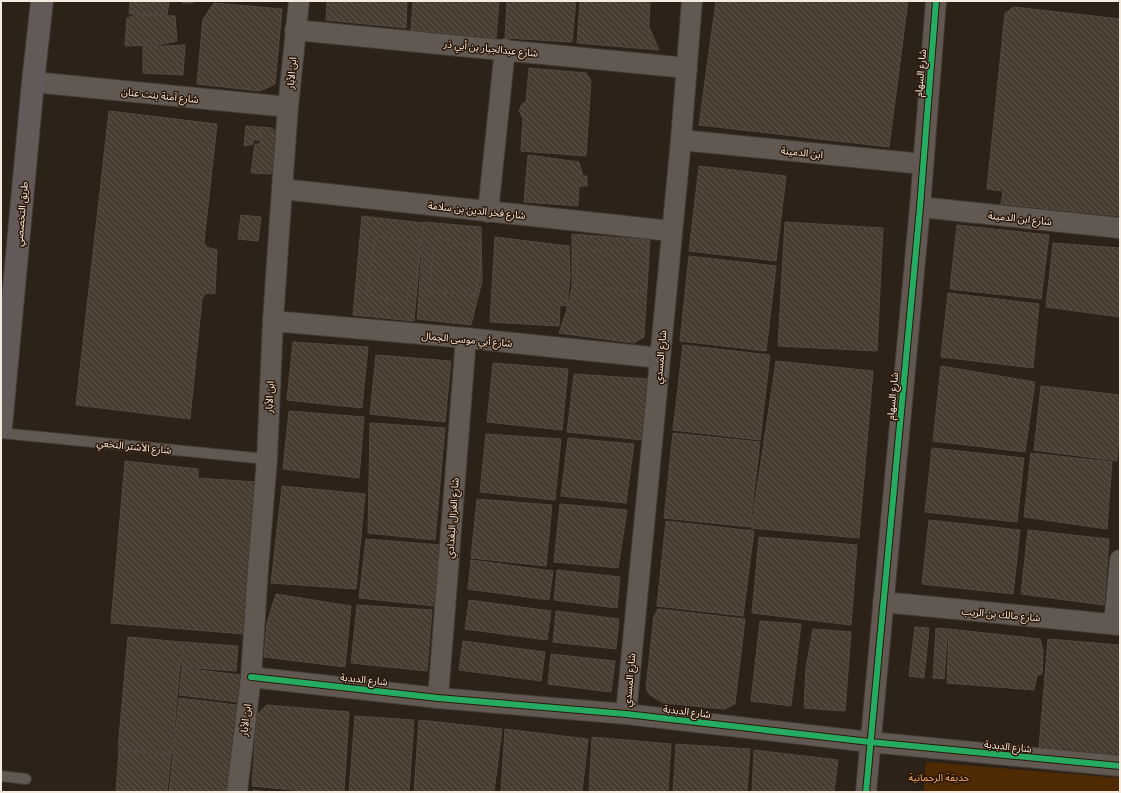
<svg xmlns="http://www.w3.org/2000/svg" width="1121" height="793" font-family="Overpass,'Noto Sans Arabic',sans-serif">
<style>
.garden{fill:#4f2a03}
.building{fill:url(#building-back-hatch);stroke:#534941}
.lines{fill:none;stroke-linecap:round;stroke-linejoin:round}
.lane-casing{stroke:#453c35;stroke-width:12}
.street-casing{stroke:#453c35;stroke-width:22}
.primary-casing{stroke:#453c35;stroke-width:24}
.lane{stroke:#615852;stroke-width:10}
.street{stroke:#615852;stroke-width:20}
.primary{stroke:#625958;stroke-width:22}
.cycleway-casing{stroke:#2a1707;stroke-width:8}
.cycleway{stroke:#26ab63;stroke-width:6}
.labels{text-anchor:middle;stroke-width:3;stroke-linejoin:round;paint-order:stroke}
.street-label{font-size:10px;fill:#f6e9de;stroke:#2a1707}
.park-label{font-size:10px;fill:#fbad69;stroke:#2a1707}
</style>
<defs>
<pattern id="building-back-hatch" width="6" height="6" patternUnits="userSpaceOnUse"><rect width="6" height="6" fill="#483c30"/><path d="M-1 5l2 2M0 0l6 6M5-1l2 2" fill="none" stroke="#63584e"/></pattern>
</defs>
<rect width="100%" height="100%" fill="#2c2218"/>
<!-- garden -->
<polygon class="garden" points="926,762 1120,778 1120,792 924,792"/>
<!-- building -->
<g class="building">
<polygon points="130,1 169,2 167,15 129,14"/>
<polygon points="183,1 193,1 193,3 182,3"/>
<polygon points="327,1 407,1 406,28 326,20"/>
<polygon points="413,1 499,1 496,38 411,30"/>
<polygon points="507,1 576,1 572,42 505,38"/>
<polygon points="580,1 650,1 649,27 659,50 577,43"/>
<polygon points="716,1 908,1 889,147 699,125"/>
<polygon points="214,3 282,9 275,84 260,91 197,84 203,19"/>
<polygon points="1014,7 1120,19 1120,216 1001,204 1003,191 987,189 1005,13"/>
<polygon points="136,15 175,16 177,41 158,45 125,46 127,18"/>
<polygon points="185,45 183,75 143,73 143,47"/>
<polygon points="529,68 586,73 591,81 586,156 521,151 523,118 519,111 522,104 526,102"/>
<polygon points="109,111 217,124 204,242 206,247 217,250 215,294 208,293 204,295 202,299 190,419 76,405"/>
<polygon points="246,126 260,127 259,140 253,140 253,144 244,146"/>
<polygon points="261,127 271,128 277,132 273,174 251,173 255,144 260,144"/>
<polygon points="528,155 579,162 583,176 587,176 587,186 579,186 578,206 524,202"/>
<polygon points="699,166 786,176 776,261 689,251"/>
<polygon points="241,215 261,217 258,241 238,239"/>
<polygon points="362,216 423,223 414,321 353,315"/>
<polygon points="424,222 481,227 482,281 471,325 417,319"/>
<polygon points="785,222 883,228 877,351 778,346"/>
<polygon points="957,225 1049,235 1041,299 950,289"/>
<polygon points="572,234 650,240 644,337 634,343 559,333 567,309 572,288"/>
<polygon points="375,237 421,241 416,281 409,284 407,303 381,299 367,294"/>
<polygon points="435,237 479,247 481,261 475,296 429,290"/>
<polygon points="495,237 569,246 570,276 567,306 560,305 559,326 490,322"/>
<polygon points="630,241 647,243 648,251 645,292 576,286 578,249 601,251 607,248 622,250"/>
<polygon points="1053,243 1120,248 1120,317 1046,307"/>
<polygon points="689,256 776,266 766,351 680,341"/>
<polygon points="948,293 1039,304 1033,368 941,357"/>
<polygon points="293,342 368,347 362,408 287,400"/>
<polygon points="683,345 770,355 760,440 673,430"/>
<polygon points="376,355 451,361 445,422 370,414"/>
<polygon points="776,361 873,371 859,538 751,528"/>
<polygon points="493,363 568,369 562,430 487,422"/>
<polygon points="941,366 1035,382 1025,452 933,441"/>
<polygon points="574,374 649,379 643,440 567,432"/>
<polygon points="1041,386 1120,395 1120,424 1117,461 1034,450"/>
<polygon points="289,411 364,417 359,478 283,469"/>
<polygon points="370,423 445,428 435,540 368,533"/>
<polygon points="673,433 760,442 750,527 664,518"/>
<polygon points="486,434 561,439 555,500 480,492"/>
<polygon points="568,438 634,444 626,503 561,496"/>
<polygon points="932,448 1024,458 1017,522 925,512"/>
<polygon points="1031,453 1112,462 1107,529 1024,517"/>
<polygon points="125,461 198,469 198,478 256,482 244,634 111,623"/>
<polygon points="282,486 365,494 356,589 271,583"/>
<polygon points="477,499 552,505 546,566 471,558"/>
<polygon points="560,504 627,510 618,568 554,562"/>
<polygon points="929,520 1020,530 1013,594 922,584"/>
<polygon points="666,521 754,531 743,616 657,606"/>
<polygon points="1028,530 1109,539 1104,605 1021,594"/>
<polygon points="759,537 857,545 851,625 752,613"/>
<polygon points="366,539 440,545 435,606 359,598"/>
<polygon points="471,560 553,571 549,600 468,589"/>
<polygon points="557,570 620,577 617,608 554,600"/>
<polygon points="276,594 351,606 345,667 264,657 267,623"/>
<polygon points="469,600 551,611 547,640 465,629"/>
<polygon points="357,605 432,610 427,671 351,663"/>
<polygon points="658,609 745,619 735,704 724,709 663,703 649,694 646,688 654,616"/>
<polygon points="556,611 619,619 616,649 553,642"/>
<polygon points="760,621 801,624 791,706 751,701"/>
<polygon points="915,627 929,628 924,678 909,676"/>
<polygon points="936,628 948,629 944,679 933,678"/>
<polygon points="813,629 851,632 845,711 804,708 806,668"/>
<polygon points="949,629 1040,639 1043,651 1042,674 1037,675 1034,690 947,683"/>
<polygon points="128,637 182,642 172,754 118,749"/>
<polygon points="1048,639 1120,645 1120,756 1039,748"/>
<polygon points="463,641 545,652 541,681 459,670"/>
<polygon points="183,642 238,646 236,671 181,667"/>
<polygon points="551,654 615,661 611,692 548,684"/>
<polygon points="182,668 241,675 238,702 179,695"/>
<polygon points="179,698 237,705 227,792 169,792"/>
<polygon points="267,705 349,712 344,792 313,792 252,786 257,714"/>
<polygon points="355,716 414,720 409,792 349,792"/>
<polygon points="419,720 502,729 494,792 414,792"/>
<polygon points="505,729 588,739 582,792 501,792"/>
<polygon points="592,737 671,744 668,792 589,792"/>
<polygon points="676,744 750,749 747,792 673,792"/>
<polygon points="119,750 171,755 167,792 116,792"/>
<polygon points="754,750 838,760 834,792 752,792"/>
<polygon points="253,790 271,792 253,792"/>
</g>
<g class="lines">
<!-- lane casing -->
<g class="lane-casing">
<g id="lane">
<polyline points="1,433 267,459"/>
<polyline points="1,776 26,779"/>
</g>
</g>
<!-- street casing -->
<g class="street-casing">
<g id="street">
<polyline points="295,30 687,68"/>
<polyline points="33,82 288,107"/>
<polyline points="681,140 923,164"/>
<polyline points="282,189 671,231"/>
<polyline points="920,207 1120,228"/>
<polyline points="488,212 505,49"/>
<polyline points="273,321 466,338 660,358"/>
<polyline points="883,602 1120,625"/>
<polyline points="1114,624 1120,560"/>
<polyline points="251,677 438,698 626,714 870,742 1120,766"/>
<polyline points="438,698 466,338"/>
<polyline points="626,714 681,140 692,1"/>
<polyline points="237,792 251,677 258,569 267,459 273,321 282,189 288,107 299,1"/>
<polyline points="866,792 920,207 936,1"/>
</g>
</g>
<!-- primary casing -->
<g class="primary-casing">
<polyline id="primary" points="1,427 33,82 42,1"/>
</g>
<!-- lane -->
<use href="#lane" class="lane"/>
<!-- street -->
<use href="#street" class="street"/>
<!-- primary -->
<use href="#primary" class="primary"/>
<!-- cycleway casing -->
<g class="cycleway-casing">
<g id="cycleway">
<polyline points="251,677 438,698 626,714 870,742 1120,766"/>
<polyline points="866,792 920,207 936,1"/>
</g>
</g>
<!-- cycleway -->
<use href="#cycleway" class="cycleway"/>
</g>
<g class="labels">
<!-- street labels -->
<g class="street-label">
<text transform="translate(491 48) rotate(6)" y="4">شارع عبدالجبار بن أبي ذر</text>
<text transform="translate(291 73) rotate(-85)" y="4">ابن الأبار</text>
<text transform="translate(920 73) rotate(-85)" y="4">شارع السهام</text>
<text transform="translate(160 95) rotate(6)" y="4">شارع آمنة بنت عنان</text>
<text transform="translate(802 152) rotate(6)" y="4">ابن الدمينة</text>
<text transform="translate(477 210) rotate(6)" y="4">شارع فخر الدين بن سلامة</text>
<text transform="translate(21 214) rotate(-85)" y="4">طريق التخصصي</text>
<text transform="translate(1020 218) rotate(6)" y="4">شارع ابن الدمينة</text>
<text transform="translate(467 339) rotate(5)" y="4">شارع أبي موسى الجمال</text>
<text transform="translate(660 357) rotate(-85)" y="4">شارع المسدي</text>
<text transform="translate(892 396) rotate(-85)" y="4">شارع السهام</text>
<text transform="translate(269 397) rotate(-87)" y="4">ابن الأبار</text>
<text transform="translate(134 446) rotate(6)" y="4">شارع الأشتر النخعي</text>
<text transform="translate(452 518) rotate(-86)" y="4">شارع الغزال البغدادي</text>
<text transform="translate(1001 614) rotate(5)" y="4">شارع مالك بن الريب</text>
<text transform="translate(364 679) rotate(6)" y="4">شارع الدبدبة</text>
<text transform="translate(629 680) rotate(-85)" y="4">شارع المسدي</text>
<text transform="translate(687 711) rotate(7)" y="4">شارع الدبدبة</text>
<text transform="translate(245 720) rotate(-83)" y="4">ابن الأبار</text>
<text transform="translate(1008 746) rotate(6)" y="4">شارع الدبدبة</text>
</g>
<!-- park labels -->
<g class="park-label">
<text x="939" y="781">حديقة الرحمانية</text>
</g>
</g>
<!-- border -->
<rect width="1121" height="793" fill="none" stroke="#f6e9de" stroke-width="4"/>
</svg>
